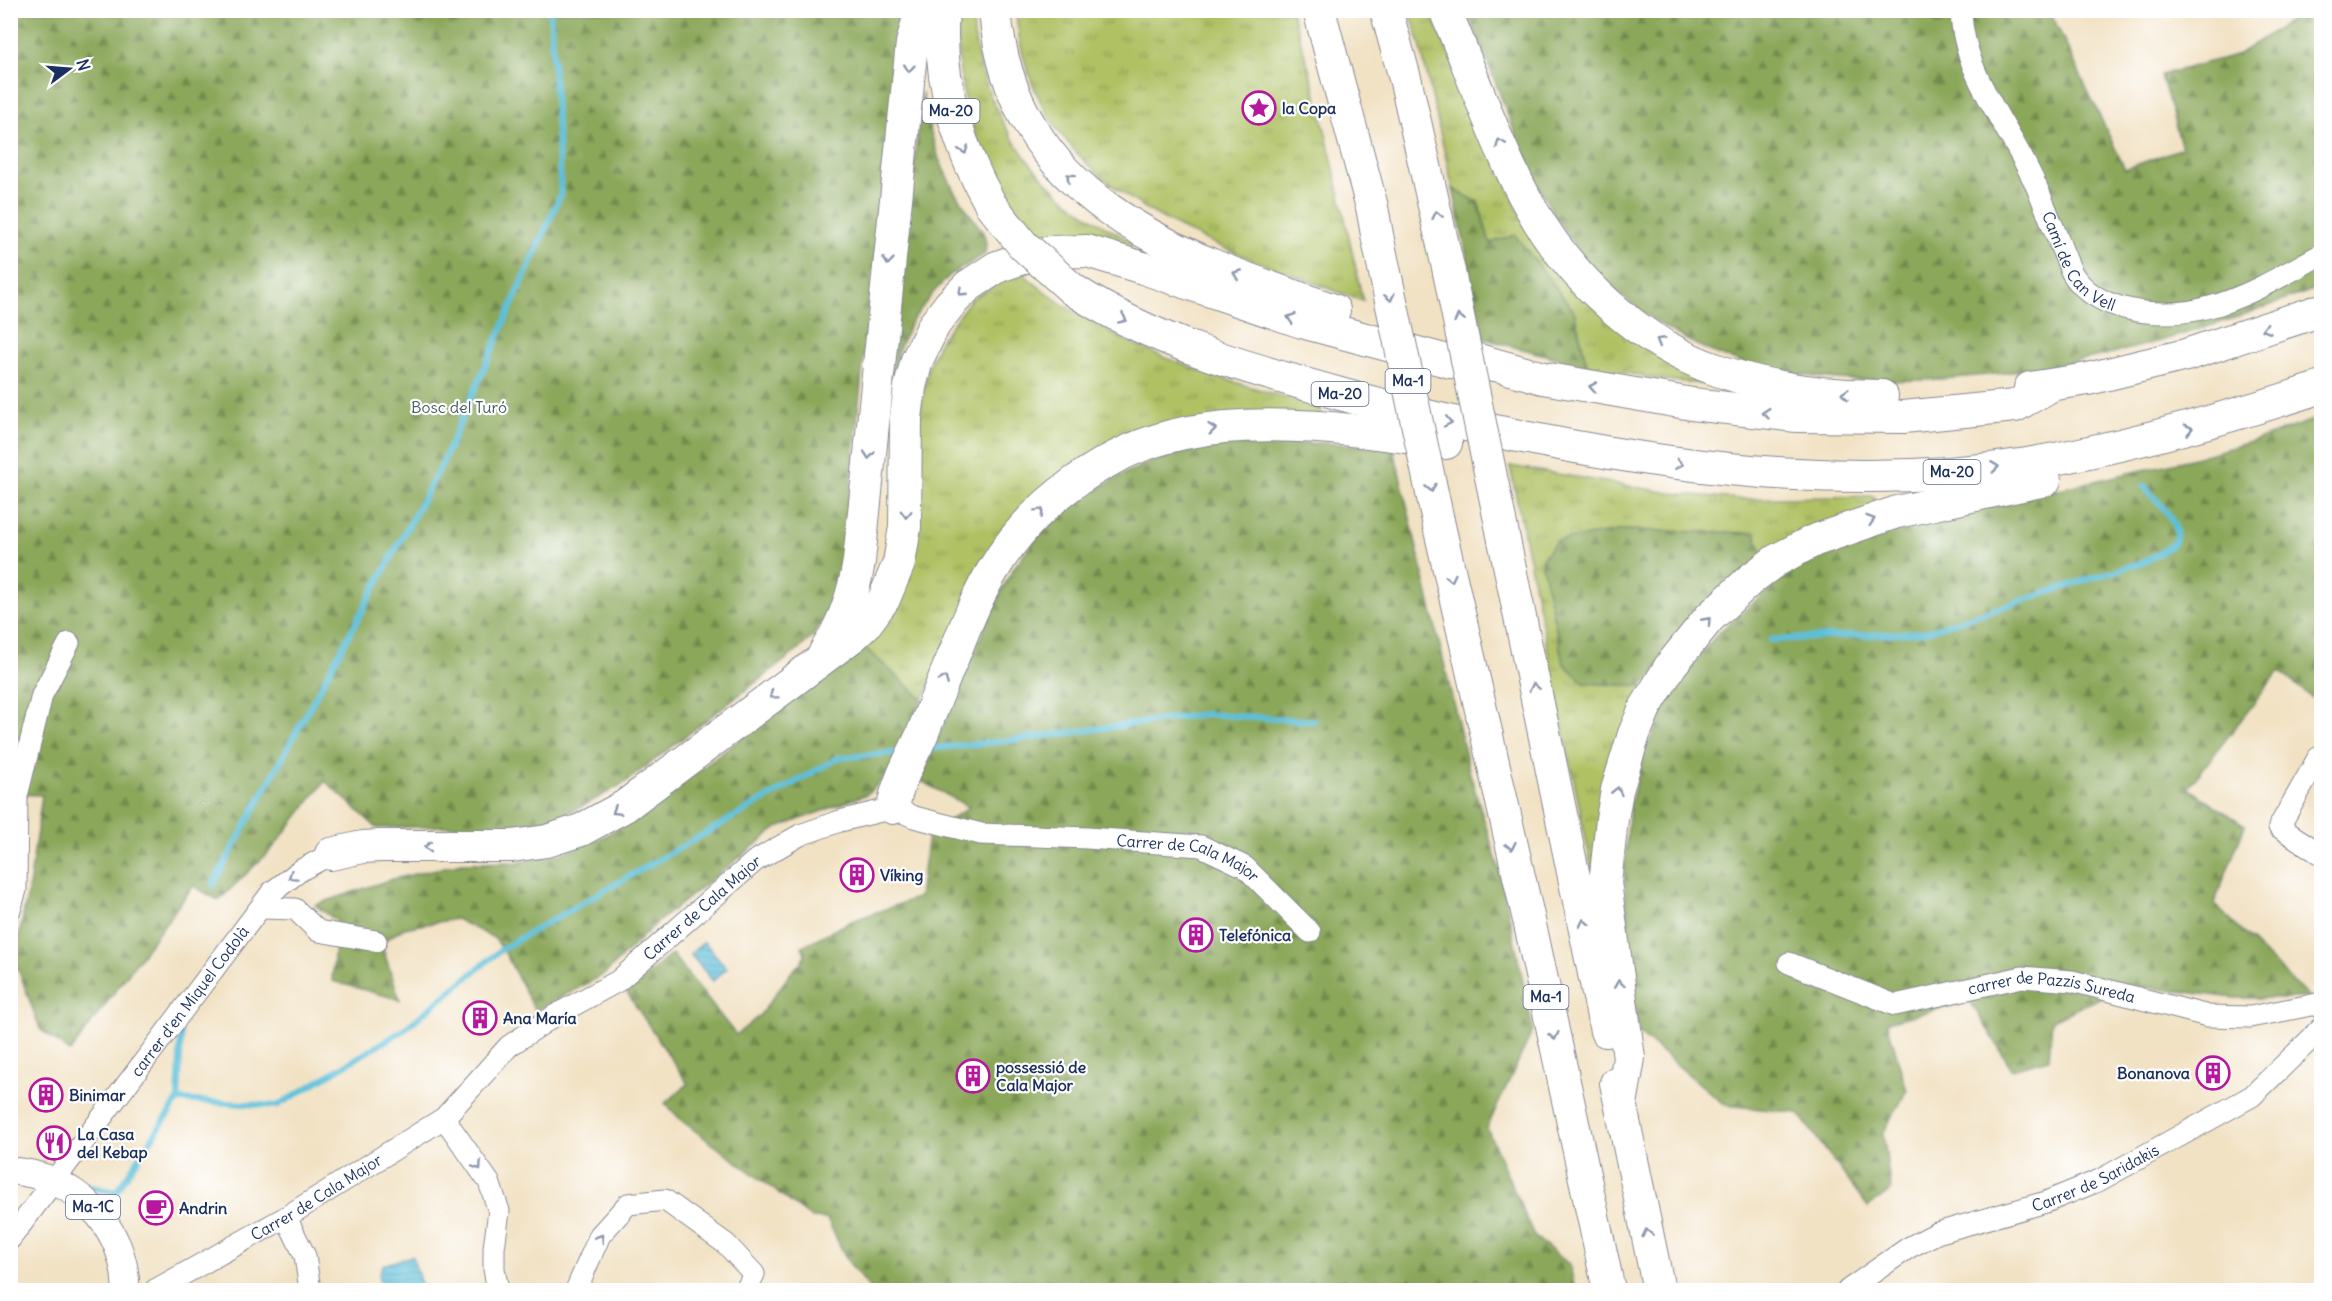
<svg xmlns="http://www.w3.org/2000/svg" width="2332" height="1301" font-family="Delius,sans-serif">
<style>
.grass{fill:url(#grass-tufts);stroke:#657861;stroke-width:1.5}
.forest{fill:url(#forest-firs);stroke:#536b5c;stroke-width:1.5}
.water{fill:url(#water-rules);stroke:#3c789c;stroke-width:1.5}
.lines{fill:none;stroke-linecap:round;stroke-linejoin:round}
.stream{stroke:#5cc0da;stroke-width:6}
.minor-casing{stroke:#868891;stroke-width:23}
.major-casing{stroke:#868891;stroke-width:29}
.highway-casing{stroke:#868891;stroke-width:34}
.minor{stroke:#fff;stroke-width:21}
.major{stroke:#fff;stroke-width:27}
.highway{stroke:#fff;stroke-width:32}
.highway-bridge-casing{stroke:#868891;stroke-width:34;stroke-linecap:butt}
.highway-bridge{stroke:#fff;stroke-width:32}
.oneway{stroke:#8d97ae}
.labels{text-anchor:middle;stroke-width:4.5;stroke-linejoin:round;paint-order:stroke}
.shield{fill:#fff;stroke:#5f6d8e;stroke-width:1.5}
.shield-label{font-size:15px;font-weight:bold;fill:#1b2f5e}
.poi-label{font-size:16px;font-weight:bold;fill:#1b2f5e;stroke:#fff;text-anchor:start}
.street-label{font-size:16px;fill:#1b2f5e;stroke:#fff}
.park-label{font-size:16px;fill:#475b60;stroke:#fff}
</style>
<defs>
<pattern id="grass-tufts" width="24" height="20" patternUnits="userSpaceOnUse" patternTransform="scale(1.5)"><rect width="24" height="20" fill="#afc164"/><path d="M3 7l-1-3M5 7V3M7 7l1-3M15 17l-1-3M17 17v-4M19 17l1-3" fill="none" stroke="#8e9d56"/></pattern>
<pattern id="forest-firs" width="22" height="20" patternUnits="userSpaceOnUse" patternTransform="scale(1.5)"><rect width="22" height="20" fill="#8ba75a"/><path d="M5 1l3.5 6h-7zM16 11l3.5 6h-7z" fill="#71884e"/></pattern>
<pattern id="water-rules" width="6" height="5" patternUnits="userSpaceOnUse" patternTransform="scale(1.5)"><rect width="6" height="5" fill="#5cc0da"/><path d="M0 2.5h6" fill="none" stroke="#4b9cb4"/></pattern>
</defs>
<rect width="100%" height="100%" fill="#fff"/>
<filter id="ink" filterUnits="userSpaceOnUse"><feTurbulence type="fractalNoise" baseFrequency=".0167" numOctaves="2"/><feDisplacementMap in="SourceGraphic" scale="12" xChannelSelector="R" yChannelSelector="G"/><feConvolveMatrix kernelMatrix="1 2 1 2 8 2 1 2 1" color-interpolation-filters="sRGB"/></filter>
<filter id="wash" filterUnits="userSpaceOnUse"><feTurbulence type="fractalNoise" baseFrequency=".008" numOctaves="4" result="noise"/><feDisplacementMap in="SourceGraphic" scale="24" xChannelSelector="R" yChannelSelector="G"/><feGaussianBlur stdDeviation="1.35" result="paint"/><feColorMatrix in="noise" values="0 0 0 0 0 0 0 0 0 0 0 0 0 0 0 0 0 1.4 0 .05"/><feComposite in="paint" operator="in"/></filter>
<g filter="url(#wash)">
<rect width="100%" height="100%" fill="#f2e2c4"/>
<!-- grass -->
<g class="grass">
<path d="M 958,11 L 973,11 C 972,74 1007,145 1053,188 C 1076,210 1105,226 1133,243 L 1132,246 L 1080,235 L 1035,236 C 980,169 953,97 958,11 Z"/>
<path d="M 1016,11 L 1291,11 C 1323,105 1341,204 1363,301 C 1217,246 1030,196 1016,11 Z"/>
<polygon points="1410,11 1430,11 1518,210 1713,385 1665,380 1587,366 1574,311 1490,243 1478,203 1453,189 1420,44"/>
<path d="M 1020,271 C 1105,348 1213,376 1321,408 L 1320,418 L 1264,415 L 1056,481 L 922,699 L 863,646 L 918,425 L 928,368 L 940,341 L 971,299 Z"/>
<polygon points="1510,466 1670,493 1738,499 1874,496 1876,507 1584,683 1643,686 1593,874"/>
</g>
<!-- forest -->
<g class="forest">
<polygon points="11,11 904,11 867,324 843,563 832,605 812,637 793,654 624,783 583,806 552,820 522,824 377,828 325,781 272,849 219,900 193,886 70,1052 40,1029 11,949 11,946 19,936 29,887 42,795 10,794"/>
<path d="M 1466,11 L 2050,11 L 2125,169 L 2182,148 L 2161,75 L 2239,54 L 2305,11 L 2321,11 L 2321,287 C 2271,305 2221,324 2170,338 C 2043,375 1873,399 1744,363 C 1683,346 1617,301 1579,251 C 1522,177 1504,93 1466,11 Z"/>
<polygon points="922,92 927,120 939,159 954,191 984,234 986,244 985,254 951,274 932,294 911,322 898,351 890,386"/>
<polygon points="1453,189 1478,202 1490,243 1515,235 1574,311 1587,366 1484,339"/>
<polygon points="2321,417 2321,705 2279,671 2188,788 2245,825 2214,904 2309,998 2235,998 2127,985 2052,1020 2049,1059 2012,1069 1970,1001 1887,1022 1907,1091 1883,1133 1891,1190 1868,1207 1798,1113 1725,1105 1639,1033 1630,981 1624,869 1630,805 1644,754 1666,705 1692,665 1718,633 1775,584 1813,559 1860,538 1945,515 2187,460 2254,441"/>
<path d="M 1324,443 L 1369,446 L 1394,450 L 1470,774 L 1500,872 L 1533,1030 L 1487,1128 L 1534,1236 L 1570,1265 L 1575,1290 L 871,1290 L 847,1260 L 827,1219 L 812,1218 L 682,1121 L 665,1103 L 688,1084 L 627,993 L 672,954 L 736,1035 L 760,1015 L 793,970 L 801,963 L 805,954 L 802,946 L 852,921 L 919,897 L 928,835 L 969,807 L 921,781 C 937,741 953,702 970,663 C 983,631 996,598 1014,568 C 1054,506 1130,461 1201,449 C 1242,442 1283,444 1324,443 Z"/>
<polygon points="1624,530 1755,533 1763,554 1643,686 1584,683 1563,663 1541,560 1556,541"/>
<polygon points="863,646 922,699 891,772 867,794 777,828 655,924 605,974 535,1011 503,949 494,938 456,919 404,928 381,943 400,1000 332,981 337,921 315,905 389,880 462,863 517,862 561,854 605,836 676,788"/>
</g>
<!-- water -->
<g class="water">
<polygon points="704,942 727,968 713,981 690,954"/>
<path d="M 412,1256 L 423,1290 C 405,1291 366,1295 383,1265 Z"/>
</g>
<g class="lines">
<!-- stream -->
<g class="stream">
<path d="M 1771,640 L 1924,632 L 2146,561 C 2155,555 2168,550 2174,542 C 2185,526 2154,498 2144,486"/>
<polyline points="927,749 1016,740 1206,714 1314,721"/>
<polyline points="213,885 441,466 561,194 550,10"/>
<polyline points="178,1100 181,1033"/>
<polyline points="81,1185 116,1192 178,1100 277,1106 402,1031 502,949 524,936 838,758 902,752"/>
</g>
</g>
</g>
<g filter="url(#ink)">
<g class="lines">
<!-- minor casing -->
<g class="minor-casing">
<g id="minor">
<path id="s1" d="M 1961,10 C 1962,70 2004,120 2029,171 C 2046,204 2057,240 2072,273 C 2085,294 2105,304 2128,309 C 2203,326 2259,288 2322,254"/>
<polyline points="2322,756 2318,758 2279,827 2322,855"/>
<polyline points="262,908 295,909 318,931 376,941"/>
<polyline points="10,910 16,890 17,796 42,695 69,643"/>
<path id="s2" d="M 1789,963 L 1895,1005 L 2022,977 L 2072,981 L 2208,1016 L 2250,1017 L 2322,1003"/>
<polyline points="444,1118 489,1182 499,1211 494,1248 494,1269 498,1290"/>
<polyline points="286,1217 305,1256 310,1290"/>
<path id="s3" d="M 10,1239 L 272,892 L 301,870 L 331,854"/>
<path id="s4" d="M 155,1290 L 286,1217 L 444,1118 L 509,1046 L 554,1016 L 618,981 L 755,861 L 800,835 L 840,821 L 893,808 L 914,817 L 981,834 L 1087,838 L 1201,846 L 1245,867 L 1310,932"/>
<polyline points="576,1290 600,1235 628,1204 665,1200 726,1244 754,1274 746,1290"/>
<path id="s5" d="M 1848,1290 L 1908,1248 L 1937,1233 L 2046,1202 L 2100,1180 L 2252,1096 L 2322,1028"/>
</g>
</g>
<!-- major casing -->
<g class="major-casing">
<path id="major" d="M 10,1171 C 74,1174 126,1226 126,1290"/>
</g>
<!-- highway casing -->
<g class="highway-casing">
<g id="highway">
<path d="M 943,10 C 937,80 957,144 991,205"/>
<path d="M 995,10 C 1011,201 1178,256 1334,310"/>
<polyline points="1319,10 1372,207 1378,240"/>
<polyline points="1386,10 1406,82 1449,272"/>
<path d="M 1445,10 C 1474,77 1496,147 1532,210 C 1571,279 1641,344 1717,370 C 1768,388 1827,396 1882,396"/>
<path d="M 1072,289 C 1157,345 1258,371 1355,398 C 1418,415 1481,429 1544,441 C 1703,472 1866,489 2027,464 C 2128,447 2225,419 2322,387"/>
<polyline points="1471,358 1543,378 1692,404 1797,416 1903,417 2015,406 2050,386"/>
<polyline points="2030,388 2088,379 2186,355 2322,310"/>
<polyline points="1438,521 1533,938 1609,1290"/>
<polyline points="1504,540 1606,1031"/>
<path d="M 825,652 C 843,625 854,594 859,561 L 912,43 L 921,10"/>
<path d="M 893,808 C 897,783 910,760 921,737 C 930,714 939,692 948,669 C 962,636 974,601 993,570 C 1033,502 1107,449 1184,433 C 1265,416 1364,430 1446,443"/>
<polyline points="331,854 363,847 380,846 512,846 547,841 581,830 625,806 853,636 865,625 884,599 899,563 905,527 906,418 910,387 917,360 934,325 950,304 968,286 997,267 1028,256 1050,252 1087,251 1143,268 1302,322 1451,362 1490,365"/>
<polyline points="1616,1083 1659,1290"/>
<polyline points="1621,1104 1629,1058 1605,883 1612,819 1617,790 1634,734 1645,708 1671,665 1709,618 1751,579 1775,561 1813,541 1897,512 2045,480"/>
</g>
</g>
<!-- minor -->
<use href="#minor" class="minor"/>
<!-- major -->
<use href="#major" class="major"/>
<!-- highway -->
<use href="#highway" class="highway"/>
<!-- highway-bridge casing -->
<g class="highway-bridge-casing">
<g id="highway-bridge">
<polyline points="991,205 1023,245 1072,289"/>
<polyline points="1378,240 1438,521"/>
<polyline points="1449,272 1504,540"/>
</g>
</g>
<!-- highway-bridge -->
<use href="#highway-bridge" class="highway-bridge"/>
</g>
<!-- one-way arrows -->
<defs><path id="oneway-chevron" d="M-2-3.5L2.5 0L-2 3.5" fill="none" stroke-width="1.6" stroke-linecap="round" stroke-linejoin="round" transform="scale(1.5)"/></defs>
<g class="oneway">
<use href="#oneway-chevron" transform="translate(909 68) rotate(96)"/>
<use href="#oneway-chevron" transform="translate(1500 143) rotate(-113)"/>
<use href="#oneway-chevron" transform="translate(964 150) rotate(70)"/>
<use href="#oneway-chevron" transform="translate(1070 177) rotate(-136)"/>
<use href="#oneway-chevron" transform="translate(1437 215) rotate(-102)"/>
<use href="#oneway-chevron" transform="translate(888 261) rotate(96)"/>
<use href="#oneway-chevron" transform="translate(1237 274) rotate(-158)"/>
<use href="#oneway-chevron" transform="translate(962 292) rotate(137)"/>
<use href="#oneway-chevron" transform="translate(1390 297) rotate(78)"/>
<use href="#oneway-chevron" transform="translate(1291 318) rotate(-162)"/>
<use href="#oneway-chevron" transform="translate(1459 318) rotate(-102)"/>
<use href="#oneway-chevron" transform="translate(1123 319) rotate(24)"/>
<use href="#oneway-chevron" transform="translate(2266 329) rotate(162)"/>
<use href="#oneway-chevron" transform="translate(1660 341) rotate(-149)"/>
<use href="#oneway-chevron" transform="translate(1593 387) rotate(-170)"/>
<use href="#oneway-chevron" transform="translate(1845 394) rotate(-176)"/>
<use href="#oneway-chevron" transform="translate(1766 413) rotate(-175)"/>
<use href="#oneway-chevron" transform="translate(1448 422) rotate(12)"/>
<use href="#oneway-chevron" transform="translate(1212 429) rotate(-6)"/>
<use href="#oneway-chevron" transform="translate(2189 429) rotate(-15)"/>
<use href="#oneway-chevron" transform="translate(869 455) rotate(95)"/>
<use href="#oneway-chevron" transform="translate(1679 464) rotate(8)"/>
<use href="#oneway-chevron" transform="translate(1995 467) rotate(-7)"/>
<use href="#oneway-chevron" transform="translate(1431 488) rotate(78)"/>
<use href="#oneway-chevron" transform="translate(1040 512) rotate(-45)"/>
<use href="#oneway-chevron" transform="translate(906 514) rotate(92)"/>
<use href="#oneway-chevron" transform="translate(1871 520) rotate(-17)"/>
<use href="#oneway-chevron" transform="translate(1451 578) rotate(77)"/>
<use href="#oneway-chevron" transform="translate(1707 621) rotate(-48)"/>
<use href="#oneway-chevron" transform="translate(944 680) rotate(-68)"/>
<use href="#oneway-chevron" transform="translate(1534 687) rotate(-102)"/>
<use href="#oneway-chevron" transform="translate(773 695) rotate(143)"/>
<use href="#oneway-chevron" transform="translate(1617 791) rotate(-77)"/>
<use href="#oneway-chevron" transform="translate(616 811) rotate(148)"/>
<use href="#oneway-chevron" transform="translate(1511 846) rotate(77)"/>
<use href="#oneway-chevron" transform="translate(428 847) rotate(-179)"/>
<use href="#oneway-chevron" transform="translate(292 876) rotate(146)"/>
<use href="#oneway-chevron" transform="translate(1584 923) rotate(-102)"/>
<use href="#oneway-chevron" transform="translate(1619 984) rotate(-98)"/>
<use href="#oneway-chevron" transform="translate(1554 1036) rotate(78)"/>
<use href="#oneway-chevron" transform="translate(478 1166) rotate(56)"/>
<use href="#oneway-chevron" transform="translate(1647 1233) rotate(-102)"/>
<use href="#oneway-chevron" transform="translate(600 1238) rotate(-59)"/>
</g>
</g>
<!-- icons -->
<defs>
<g id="sight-ring" transform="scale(1.725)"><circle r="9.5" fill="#fff" stroke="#b5179e" stroke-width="1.5"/><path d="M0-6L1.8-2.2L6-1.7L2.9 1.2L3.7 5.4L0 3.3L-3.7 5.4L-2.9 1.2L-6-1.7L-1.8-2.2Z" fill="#b5179e"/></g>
<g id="building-ring" transform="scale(1.725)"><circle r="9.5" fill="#fff" stroke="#b5179e" stroke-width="1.5"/><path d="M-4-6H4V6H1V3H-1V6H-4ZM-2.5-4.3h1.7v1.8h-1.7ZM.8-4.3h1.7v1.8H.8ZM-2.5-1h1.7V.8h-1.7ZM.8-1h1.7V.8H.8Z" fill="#b5179e"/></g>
<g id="restaurant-ring" transform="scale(1.725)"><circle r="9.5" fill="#fff" stroke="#b5179e" stroke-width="1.5"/><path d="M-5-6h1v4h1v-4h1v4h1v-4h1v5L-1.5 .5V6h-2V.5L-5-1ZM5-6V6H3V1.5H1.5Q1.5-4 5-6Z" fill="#b5179e"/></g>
<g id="cafe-ring" transform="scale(1.725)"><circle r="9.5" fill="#fff" stroke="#b5179e" stroke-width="1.5"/><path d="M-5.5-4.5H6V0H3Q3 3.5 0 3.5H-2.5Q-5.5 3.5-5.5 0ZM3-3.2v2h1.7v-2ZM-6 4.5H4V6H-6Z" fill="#b5179e"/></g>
</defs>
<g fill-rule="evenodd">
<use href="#sight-ring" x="1259" y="108"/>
<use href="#building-ring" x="857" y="875"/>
<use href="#building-ring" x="1196" y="935"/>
<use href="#building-ring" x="480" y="1018"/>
<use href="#building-ring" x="2213" y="1073"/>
<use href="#building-ring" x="973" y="1076"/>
<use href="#building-ring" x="46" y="1095"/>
<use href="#restaurant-ring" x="54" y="1143"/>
<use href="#cafe-ring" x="156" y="1208"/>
</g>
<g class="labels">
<!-- shield labels -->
<g class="shield">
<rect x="922.5" y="99" width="57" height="24" rx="4.5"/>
<rect x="1385.5" y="369" width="45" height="24" rx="4.5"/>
<rect x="1311.5" y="382" width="57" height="24" rx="4.5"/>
<rect x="1923.5" y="460" width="57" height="24" rx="4.5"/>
<rect x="1523.5" y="985" width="45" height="24" rx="4.5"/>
<rect x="66" y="1195" width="54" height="24" rx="4.5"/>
</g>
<g class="shield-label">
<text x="951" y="116">Ma-20</text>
<text x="1408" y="386">Ma-1</text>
<text x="1340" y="399">Ma-20</text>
<text x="1952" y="477">Ma-20</text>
<text x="1546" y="1002">Ma-1</text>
<text x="93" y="1212">Ma-1C</text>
</g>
<!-- poi labels -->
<g class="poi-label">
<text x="1282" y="114">la Copa</text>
<text x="880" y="881">Víking</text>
<text x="1219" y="941">Telefónica</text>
<text x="503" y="1024">Ana María</text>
<text x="996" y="1073">possessió de<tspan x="996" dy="18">Cala Major</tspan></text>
<text x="2190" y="1079" text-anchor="end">Bonanova</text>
<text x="69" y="1101">Binimar</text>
<text x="77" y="1140">La Casa<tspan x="77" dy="18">del Kebap</tspan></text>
<text x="179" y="1214">Andrin</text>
</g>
<!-- street labels -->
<g class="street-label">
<text dy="6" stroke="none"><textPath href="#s1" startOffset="282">Camí de Can Vell</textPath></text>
<text dy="6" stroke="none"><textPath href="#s4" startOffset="1194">Carrer de Cala Major</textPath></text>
<text dy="6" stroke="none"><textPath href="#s4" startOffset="672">Carrer de Cala Major</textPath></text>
<text dy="6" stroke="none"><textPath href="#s2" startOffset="274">carrer de Pazzis Sureda</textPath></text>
<text dy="6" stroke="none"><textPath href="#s3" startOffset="298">carrer d'en Miquel Codolà</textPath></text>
<text dy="6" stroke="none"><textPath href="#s5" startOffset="274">Carrer de Saridakis</textPath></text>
<text dy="6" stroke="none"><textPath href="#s4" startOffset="186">Carrer de Cala Major</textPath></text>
</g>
<!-- park labels -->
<g class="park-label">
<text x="459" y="413">Bosc del Turó</text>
</g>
</g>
<!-- margin -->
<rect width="2332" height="1301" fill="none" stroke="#fff" stroke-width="36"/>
<!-- north arrow -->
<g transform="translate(69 69) rotate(74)" stroke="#ffffff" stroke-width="4.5" paint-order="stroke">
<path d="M0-4.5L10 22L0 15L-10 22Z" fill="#1b2f5e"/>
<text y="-9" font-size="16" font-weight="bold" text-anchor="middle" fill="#1b2f5e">N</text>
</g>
</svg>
